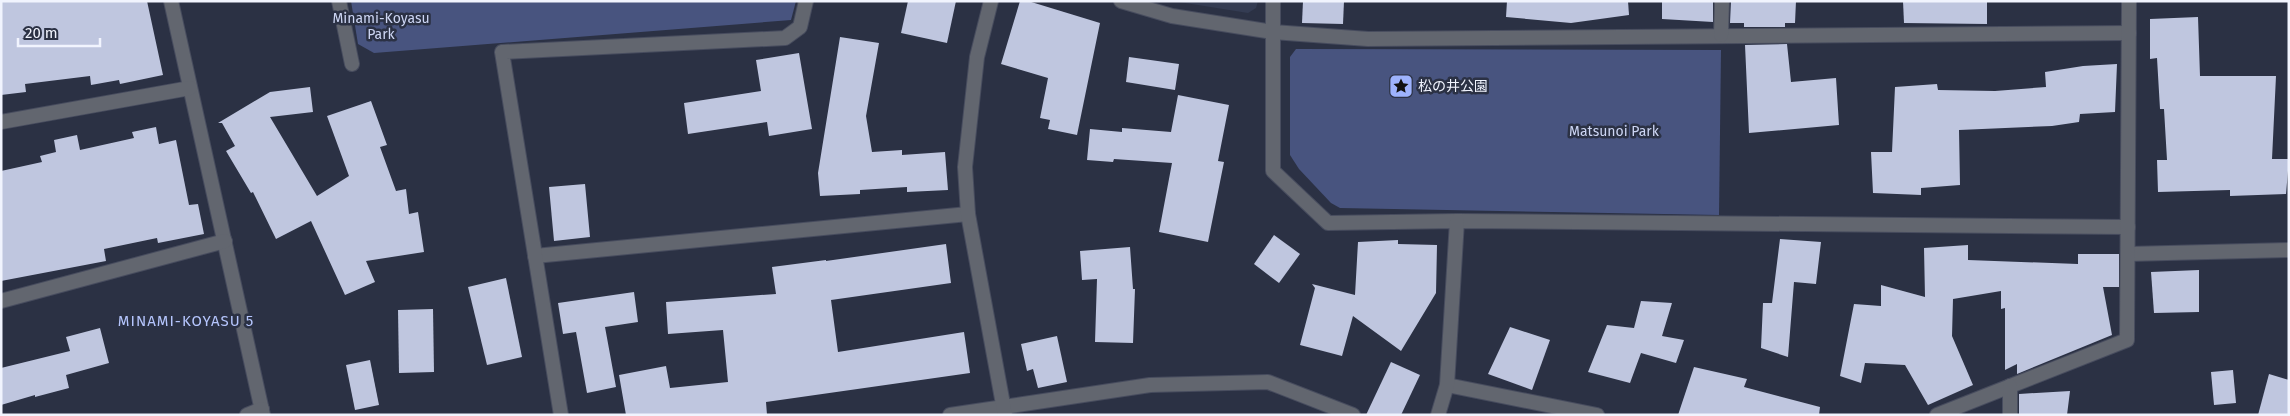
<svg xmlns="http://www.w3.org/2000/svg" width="2290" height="416" font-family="'Fira Sans','Noto Sans JP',sans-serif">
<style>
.built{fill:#343c53}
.green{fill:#48547f}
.building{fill:#bfc6df}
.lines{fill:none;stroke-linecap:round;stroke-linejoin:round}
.minor-casing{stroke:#474c5e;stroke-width:16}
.tertiary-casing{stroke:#474c5e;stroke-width:16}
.minor{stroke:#62666f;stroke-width:14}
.tertiary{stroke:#62666f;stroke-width:14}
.labels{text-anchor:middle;stroke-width:5;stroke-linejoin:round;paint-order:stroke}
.park-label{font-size:14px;fill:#cdd6f4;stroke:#2b3144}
.poi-label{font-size:14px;fill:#f1f4fe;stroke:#2b3144;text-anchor:start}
.neighbourhood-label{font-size:15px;letter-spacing:1px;fill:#b5c5fd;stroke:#2b3144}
</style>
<rect width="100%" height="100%" fill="#2b3144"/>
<!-- built -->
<polygon class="built" points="1173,1 1258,1 1256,8 1248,13"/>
<!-- green -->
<g class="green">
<polygon points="351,1 796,1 791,20 374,53 358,44"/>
<polygon points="1296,49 1721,50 1719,215 1340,208 1331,203 1299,169 1290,155 1290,57"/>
</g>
<!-- building -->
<g class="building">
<polygon points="1,1 147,1 163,75 120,84 119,80 91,85 90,76 25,84 26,92 1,95"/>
<polygon points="908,1 956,1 947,43 901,33"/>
<polygon points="1020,1 1028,1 1100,23 1077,135 1048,129 1050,120 1040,118 1048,78 1001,64"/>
<polygon points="1303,1 1344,1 1343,24 1302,23"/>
<polygon points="1507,1 1628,1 1629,15 1571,23 1506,17"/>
<polygon points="1662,1 1713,1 1713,22 1662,19"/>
<polygon points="1731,1 1796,1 1795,23 1785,23 1785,27 1744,27 1744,23 1730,23"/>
<polygon points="1903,1 1987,1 1987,24 1904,23"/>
<polygon points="2198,17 2200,76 2276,76 2272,159 2289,159 2286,194 2230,196 2230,190 2158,192 2157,160 2167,160 2164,109 2160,109 2157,58 2150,59 2150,19"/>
<polygon points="840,37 879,43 866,116 872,152 902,150 902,155 945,152 948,190 907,192 907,187 860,190 860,194 820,196 818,173"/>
<polygon points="1787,44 1791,82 1836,78 1839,125 1749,133 1745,45"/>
<polygon points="799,53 812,129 769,136 767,122 688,134 684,103 761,91 756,60"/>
<polygon points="1129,57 1179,64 1175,90 1126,82"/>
<polygon points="2117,64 2115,112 2080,114 2079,122 2052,126 1959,130 1960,185 1921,188 1921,195 1873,193 1871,152 1892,152 1895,87 1937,84 1938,90 1995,91 2046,87 2045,72 2083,66"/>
<polygon points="310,87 313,112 270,117 317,196 349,176 327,116 371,101 387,145 380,147 396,191 406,189 409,214 418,212 424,252 366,261 375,282 345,295 311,221 276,239 253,192 251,193 226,151 235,146 222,123 218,123 270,92"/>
<polygon points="1178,95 1229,105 1218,161 1224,162 1208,242 1159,232 1172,163 1114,159 1113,162 1087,160 1090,129 1122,132 1122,128 1171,132"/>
<polygon points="156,127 159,144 176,140 189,205 198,204 204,234 158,243 157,238 104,249 106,261 1,281 1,171 42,162 40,156 56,152 54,140 77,135 80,150 134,138 132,132"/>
<polygon points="585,184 590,237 554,241 549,187"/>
<polygon points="1274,235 1300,254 1279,283 1254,264"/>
<polygon points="1780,239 1821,242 1816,284 1794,282 1788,357 1761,348 1763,303 1772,303"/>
<polygon points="1398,240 1398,244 1437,245 1436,293 1401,351 1353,316 1342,356 1300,345 1315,288 1312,284 1355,295 1358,242"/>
<polygon points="946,244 951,283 831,300 838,352 964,332 970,373 766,402 767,415 626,415 619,375 666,366 670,388 728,382 723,330 668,334 666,302 776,294 772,267 826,260 826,261"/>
<polygon points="1968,245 1968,260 2078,264 2078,254 2119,254 2119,287 2103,287 2112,335 2017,374 2017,364 2005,370 2005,308 2001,309 2001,291 1953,299 1952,336 1973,385 1928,405 1905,365 1865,363 1861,383 1840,376 1854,304 1881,306 1881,285 1925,297 1924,248"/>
<polygon points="1130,247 1133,289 1135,289 1133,343 1095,342 1097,279 1082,280 1080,251"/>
<polygon points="2199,270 2199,312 2154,313 2151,272"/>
<polygon points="506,278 522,357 487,365 468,287"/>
<polygon points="634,292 638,322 605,327 616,387 587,393 576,332 563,334 558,303"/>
<polygon points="1641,301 1672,303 1662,336 1684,340 1676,363 1641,353 1630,383 1588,372 1607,325 1634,328"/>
<polygon points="433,309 434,372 399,373 398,310"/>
<polygon points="1510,327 1550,340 1532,390 1488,374"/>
<polygon points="100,328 109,363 66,375 69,388 35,397 35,395 1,405 1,368 70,351 66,337"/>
<polygon points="1057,336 1067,382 1038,388 1033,369 1027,371 1021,344"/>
<polygon points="370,360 379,405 355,410 346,365"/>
<polygon points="1391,362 1420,375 1401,415 1366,415"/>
<polygon points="1694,367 1747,379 1744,387 1820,407 1819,415 1678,415"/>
<polygon points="2233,370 2236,403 2214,405 2211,372"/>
<polygon points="2269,374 2289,380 2289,415 2258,415"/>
<polygon points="2070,391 2067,415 2019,415 2019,394"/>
</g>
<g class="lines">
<!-- minor casing -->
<g class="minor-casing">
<g id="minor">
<polyline points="171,1 263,415"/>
<polyline points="339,1 352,64"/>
<polyline points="1121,1 1172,16 1273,32 1368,39 2129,33"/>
<polyline points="1273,1 1273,171 1328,223 1457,221 2128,227"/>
<polyline points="1721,35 1722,1"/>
<polyline points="1,122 190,88"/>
<polyline points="2128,254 2289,250"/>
<polyline points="535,256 968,214"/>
<polyline points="1,301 225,241"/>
<polyline points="1447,385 1597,415"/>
<polyline points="247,415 262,409"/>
<polyline points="561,415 502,52 785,38 800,27 806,1"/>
<polyline points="950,415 1150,385 1268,382 1353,415"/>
<polyline points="1438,415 1447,385 1457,221"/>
<polyline points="1937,415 2127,340 2129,1"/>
<polyline points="2010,415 2010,386"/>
</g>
</g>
<!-- tertiary casing -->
<g class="tertiary-casing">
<polyline id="tertiary" points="991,1 977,57 965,167 968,214 1005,415"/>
</g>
<!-- minor -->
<use href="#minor" class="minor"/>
<!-- tertiary -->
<use href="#tertiary" class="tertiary"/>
</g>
<!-- icons -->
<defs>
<g id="sight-square" transform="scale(1.25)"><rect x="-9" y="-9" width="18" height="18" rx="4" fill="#9eb3fd" stroke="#2b3144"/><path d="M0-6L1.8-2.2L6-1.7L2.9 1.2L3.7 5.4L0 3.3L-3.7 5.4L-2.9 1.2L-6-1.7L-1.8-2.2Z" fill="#111"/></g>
</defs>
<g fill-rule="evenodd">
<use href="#sight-square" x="1401" y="86"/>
</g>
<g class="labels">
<!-- park labels -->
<g class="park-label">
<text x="381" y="23">Minami-Koyasu<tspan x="381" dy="16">Park</tspan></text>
<text x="1614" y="136">Matsunoi Park</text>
</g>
<!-- poi labels -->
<g class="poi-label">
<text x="1418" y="91">松の井公園</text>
</g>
<!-- neighbourhood labels -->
<g class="neighbourhood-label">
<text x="186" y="326">MINAMI-KOYASU 5</text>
</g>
</g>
<!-- border -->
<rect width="2290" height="416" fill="none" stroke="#f1f4fe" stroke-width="5"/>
<!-- scale -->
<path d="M18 38v8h82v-8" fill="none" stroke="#f1f4fe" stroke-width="2.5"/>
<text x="25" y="38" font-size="15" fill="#f1f4fe" stroke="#2b3144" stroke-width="4" paint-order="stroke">20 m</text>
</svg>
